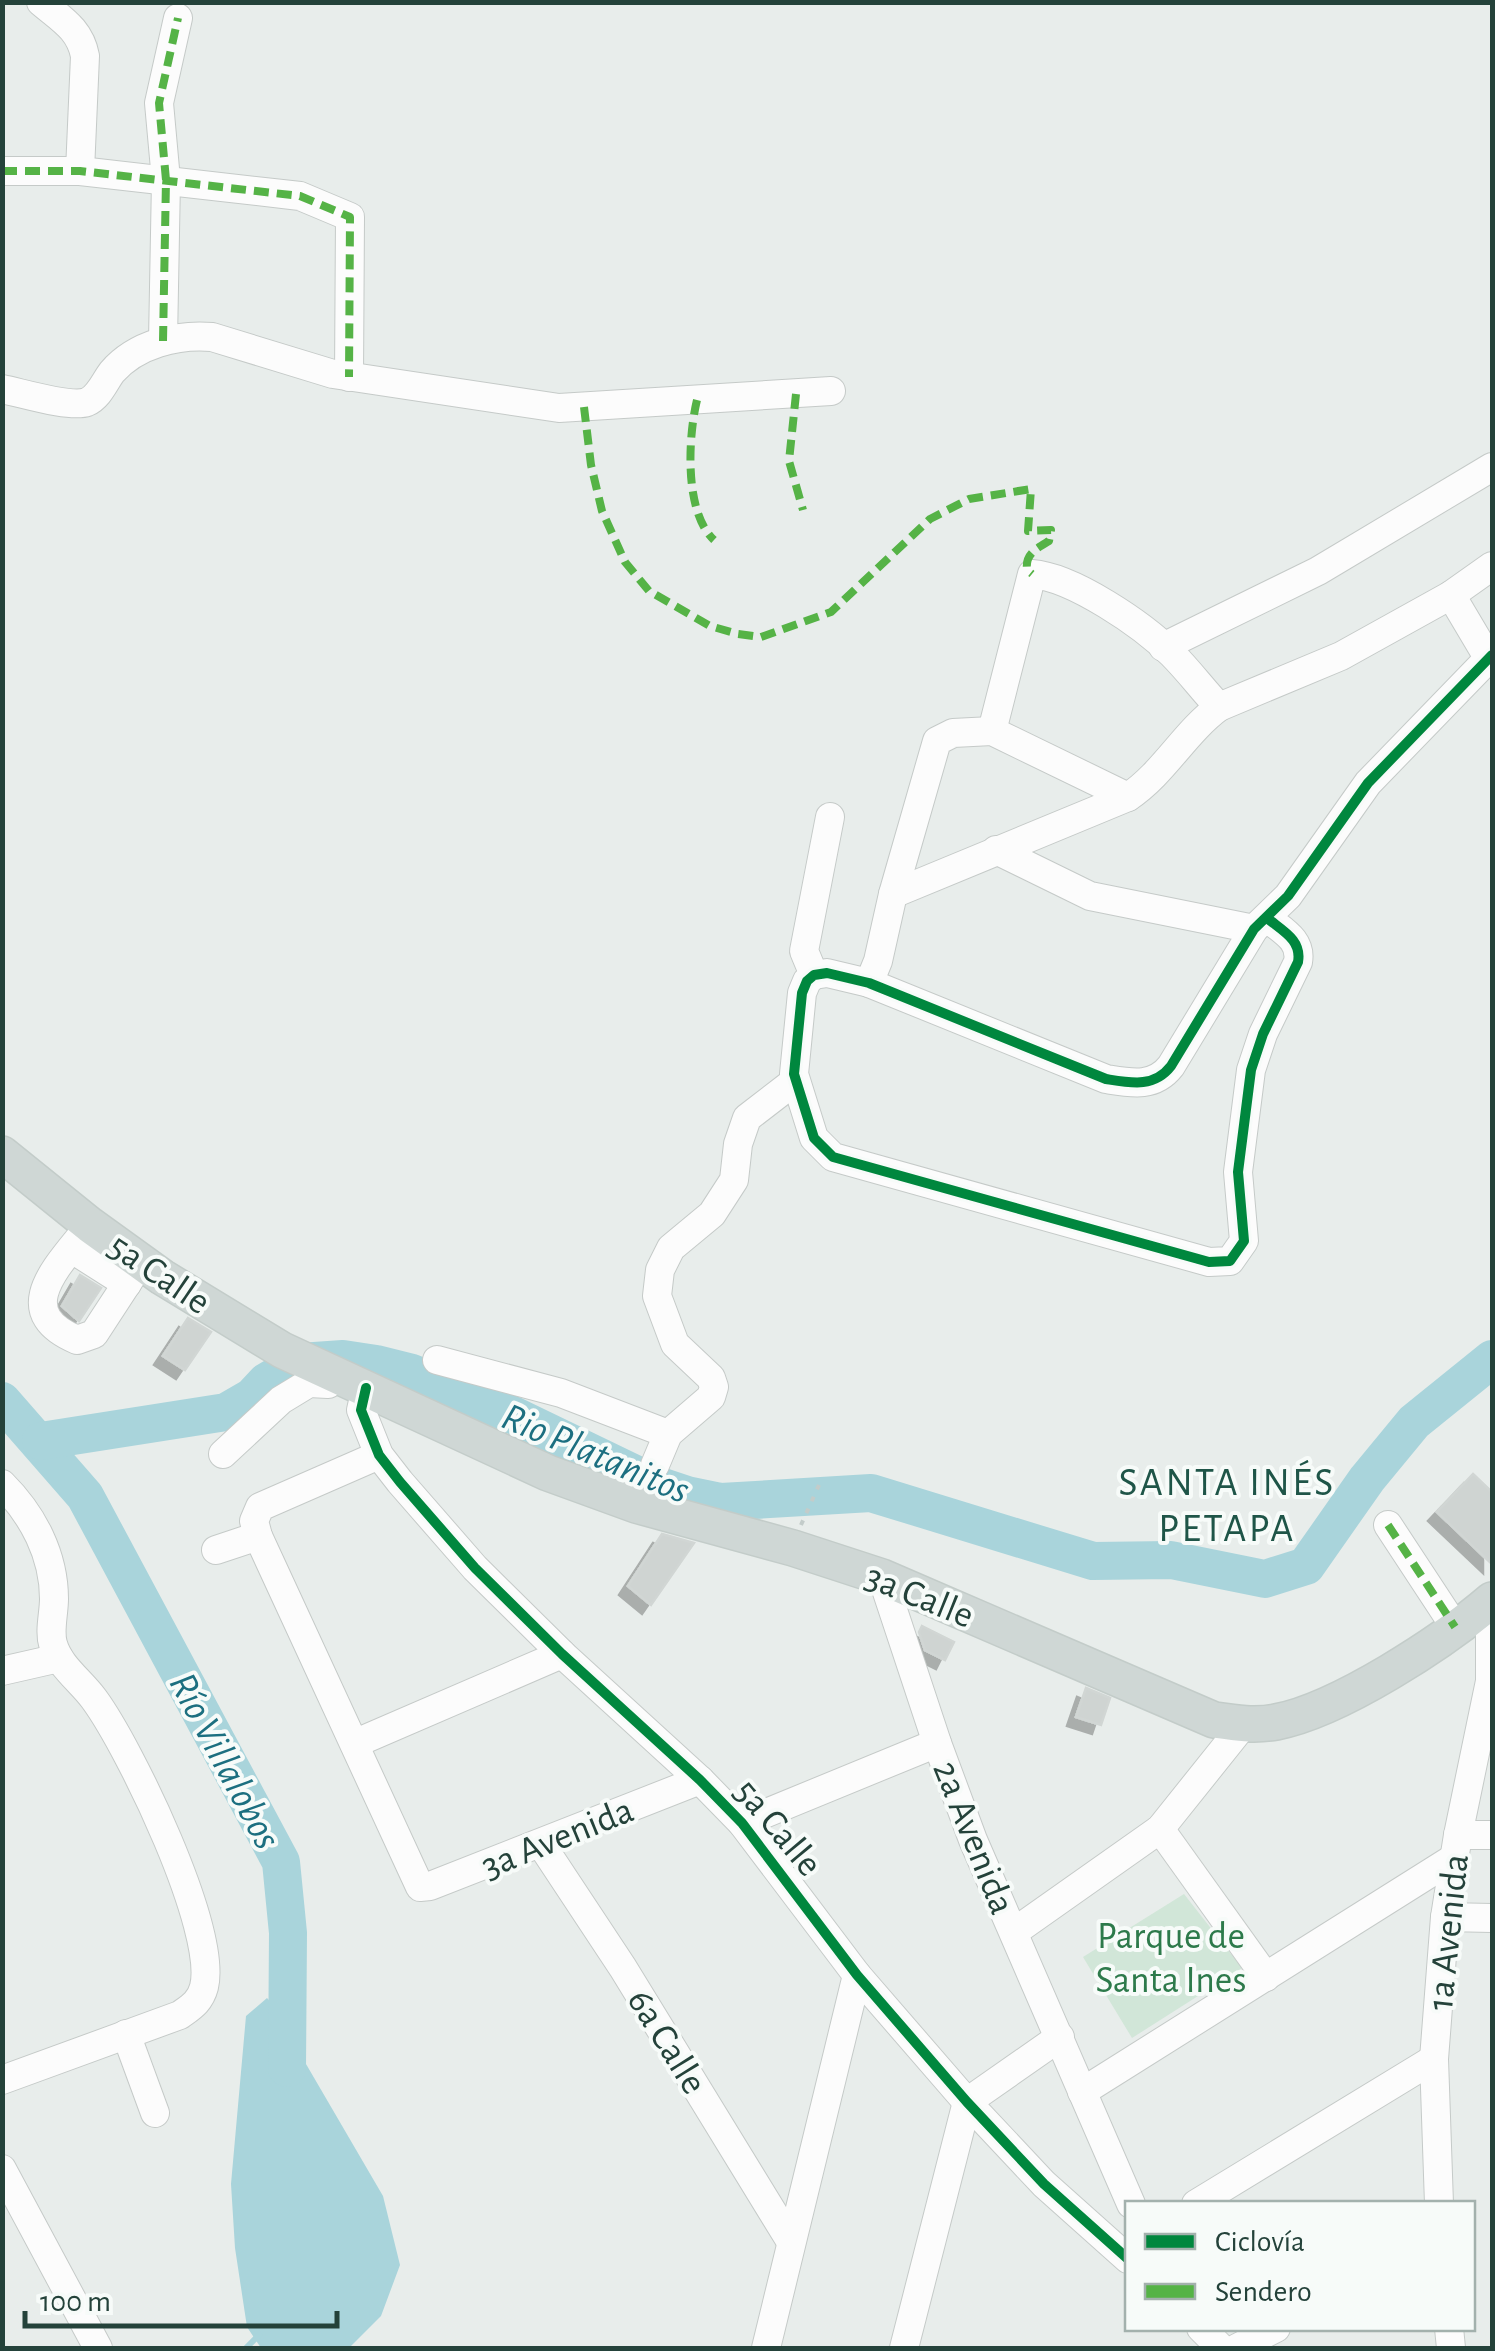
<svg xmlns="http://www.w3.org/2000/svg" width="1495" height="2351" font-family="'Alegreya Sans',sans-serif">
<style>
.green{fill:#d1e6d8}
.water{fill:#a9d4db}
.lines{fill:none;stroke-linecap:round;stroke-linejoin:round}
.stream{stroke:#a9d4db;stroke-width:6}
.river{stroke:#a9d4db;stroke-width:38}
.building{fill:#cfd4d2;stroke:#d1d6d4;stroke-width:2.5;filter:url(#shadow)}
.minor-casing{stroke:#c5cac8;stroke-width:30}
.major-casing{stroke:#c3ccc9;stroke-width:38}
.path{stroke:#c3ccca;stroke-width:4;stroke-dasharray:5 8;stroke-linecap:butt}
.minor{stroke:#fcfcfc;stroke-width:28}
.major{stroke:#cfd7d5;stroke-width:35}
.quiet{stroke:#55b346;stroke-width:8;stroke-dasharray:15 8;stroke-linecap:butt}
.cycleway-casing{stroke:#f7fbf9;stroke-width:16}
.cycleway{stroke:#00873e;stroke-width:10}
.labels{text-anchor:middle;stroke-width:8;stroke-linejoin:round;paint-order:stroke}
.street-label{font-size:38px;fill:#24423a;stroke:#f7fbf9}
.park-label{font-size:38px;fill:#2d7a4b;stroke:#f7fbf9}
.water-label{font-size:40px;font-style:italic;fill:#1c6f80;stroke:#f7fbf9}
.neighbourhood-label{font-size:40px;letter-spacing:2.5px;fill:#1f5548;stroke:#f7fbf9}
</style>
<defs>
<filter id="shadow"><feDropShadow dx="-9" dy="9" stdDeviation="0" flood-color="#0004"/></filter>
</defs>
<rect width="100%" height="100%" fill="#e8edeb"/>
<!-- green -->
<polygon class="green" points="1184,1894 1242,1968 1132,2038 1083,1957"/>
<!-- water -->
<polygon class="water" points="267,1998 287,2020 299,2052 383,2196 400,2265 381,2316 349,2348 261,2348 247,2327 235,2248 231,2184 246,2016"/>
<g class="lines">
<!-- stream -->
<polyline class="stream" points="246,2348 259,2335"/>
<!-- river -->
<g class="river">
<polyline points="2,1401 85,1496 281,1862 288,1933 287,2068"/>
<polyline points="41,1441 226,1412 252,1397 266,1382 300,1362 343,1359 376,1364 412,1373 515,1416 660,1486 687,1495 721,1502 871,1493 1093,1561 1171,1560 1265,1579 1306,1566 1367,1479 1414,1422 1492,1359"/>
</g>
</g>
<!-- building -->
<g class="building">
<polygon points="80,1275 101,1288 79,1321 62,1306"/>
<polygon points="188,1318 211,1332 185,1370 163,1356"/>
<polygon points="1473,1474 1492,1492 1492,1564 1437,1512"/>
<polygon points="662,1534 694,1543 651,1605 628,1586"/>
<polygon points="922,1626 954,1642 945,1660 925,1650 919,1632"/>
<polygon points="1086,1688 1110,1698 1101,1725 1076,1717"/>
</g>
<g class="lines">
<!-- minor casing -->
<g class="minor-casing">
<g id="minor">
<path d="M 41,2 C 61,19 80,29 85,56 L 80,171"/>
<polyline points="2,171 80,171 300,196 350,217 349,377"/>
<polyline points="163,341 166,180 159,103 178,18"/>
<path d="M 2,389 C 22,393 70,408 87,402 C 99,397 105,381 112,372 C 136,344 178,334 212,337 L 333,374 L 559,408 L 831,391"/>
<polyline points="1451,595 1489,659"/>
<polyline points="1163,647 1318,571 1492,467"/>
<path d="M 992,731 L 1032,574 C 1073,577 1143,625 1172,654 C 1189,671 1203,690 1219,707"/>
<polyline points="996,850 1090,896 1254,929"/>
<path d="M 893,894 L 1128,797 C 1164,773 1184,733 1219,707 L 1341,656 L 1451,595 L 1492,566"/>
<path d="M 1267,918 C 1283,931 1302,940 1298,962 L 1263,1034 L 1251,1070 L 1238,1172 L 1244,1241 L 1230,1261 L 1209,1262 L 833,1157 L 814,1138 L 794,1074 L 802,993 L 807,981 L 814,975 L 827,973 L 869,983 L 1106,1079 C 1131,1083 1154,1088 1171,1066 L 1254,929 L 1288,896 L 1368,783 L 1492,655"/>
<polyline points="814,975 804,951 830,817"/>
<polyline points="869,983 878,961 893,894 937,741 953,733 992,731 1128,797"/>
<path d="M 90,1225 C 60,1264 8,1311 77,1340 L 94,1334 L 141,1262"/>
<polyline points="72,1249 127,1284"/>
<polyline points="437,1360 561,1393 668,1434"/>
<polyline points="366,1388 361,1410 379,1455 400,1482 475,1568 562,1654 700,1780 742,1823 857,1975 967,2102 1044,2184 1128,2259"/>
<polyline points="223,1454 281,1400 309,1383 328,1384 334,1373"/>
<polyline points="379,1455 260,1507 254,1521 258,1536 420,1887 430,1886 700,1780"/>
<polyline points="655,1465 668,1434 711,1397 714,1387 711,1378 675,1344 657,1296 660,1270 671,1248 712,1214 734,1180 738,1144 747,1118 795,1081"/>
<path d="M 2,1484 C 33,1515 54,1555 54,1599 C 54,1613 49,1631 53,1644 C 59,1666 81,1681 94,1699 C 130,1748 218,1930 204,1987 C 200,2002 191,2007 180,2015 L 2,2080"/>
<polyline points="1388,1525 1455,1627"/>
<polyline points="216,1550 258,1536"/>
<polyline points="882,1577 937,1743 973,1840 1131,2204"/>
<polyline points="2,1671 59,1658"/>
<polyline points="356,1743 562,1654"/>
<polyline points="742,1823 937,1743"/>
<polyline points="1160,1829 1266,1977"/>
<polyline points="1458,1835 1492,1835"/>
<polyline points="541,1844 623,1968 791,2242"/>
<polyline points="1445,1917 1492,1918"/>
<polyline points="1014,1932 1160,1829 1244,1724"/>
<polyline points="126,2034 155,2113"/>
<polyline points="1082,2092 1454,1858"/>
<polyline points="2,2169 98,2348"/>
<polyline points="1196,2204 1434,2059"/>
<polyline points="1439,2204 1434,2059 1445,1917 1458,1835 1490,1681 1490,1603"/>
<polyline points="1201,2328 1221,2348"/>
<polyline points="1449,2328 1451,2348"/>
<polyline points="766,2348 857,1975"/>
<polyline points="904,2348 967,2102 1060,2037"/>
<polyline points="1237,2348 1276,2328"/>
</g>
</g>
<!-- major casing -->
<g class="major-casing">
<path id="major" d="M 2,1154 L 90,1225 L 162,1277 L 282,1350 L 548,1473 L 636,1505 L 793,1548 L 882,1577 L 1214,1720 C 1235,1723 1255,1726 1276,1722 C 1339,1710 1443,1642 1492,1600"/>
</g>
<!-- path -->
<polyline class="path" points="801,1525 819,1485"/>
<!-- minor -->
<use href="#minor" class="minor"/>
<!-- major -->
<use href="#major" class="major"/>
<!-- quiet -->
<g class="quiet">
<polyline points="2,171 80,171 300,196 350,217 349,377"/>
<polyline points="163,341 166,180 159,103 178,18"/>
<polyline points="796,394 789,461 803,510"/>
<path d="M 697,400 C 688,437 684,512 714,540"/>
<path d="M 584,407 L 591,465 L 602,511 L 625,562 L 649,591 L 710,626 L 738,634 L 761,637 L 831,612 L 930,519 L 969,499 L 1031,489 L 1028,531 L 1051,530 L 1049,541 C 1036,549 1025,554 1027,570 L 1032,574"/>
<polyline points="1388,1525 1455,1627"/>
</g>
<!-- cycleway casing -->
<g class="cycleway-casing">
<g id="cycleway">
<path d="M 1267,918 C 1283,931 1302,940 1298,962 L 1263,1034 L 1251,1070 L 1238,1172 L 1244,1241 L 1230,1261 L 1209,1262 L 833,1157 L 814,1138 L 794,1074 L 802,993 L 807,981 L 814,975 L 827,973 L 869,983 L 1106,1079 C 1131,1083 1154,1088 1171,1066 L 1254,929 L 1288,896 L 1368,783 L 1492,655"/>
<polyline points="366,1388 361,1410 379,1455 400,1482 475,1568 562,1654 700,1780 742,1823 857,1975 967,2102 1044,2184 1128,2259"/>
</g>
</g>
<!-- cycleway -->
<use href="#cycleway" class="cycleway"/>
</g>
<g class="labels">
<!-- street labels -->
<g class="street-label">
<text transform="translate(160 1273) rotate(34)" y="13">5a Calle</text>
<text transform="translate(920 1595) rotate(22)" y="13">3a Calle</text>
<text transform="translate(779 1827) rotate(50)" y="13">5a Calle</text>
<text transform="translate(557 1837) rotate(-22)" y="13">3a Avenida</text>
<text transform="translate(975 1837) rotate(68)" y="13">2a Avenida</text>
<text transform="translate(1447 1932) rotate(-84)" y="13">1a Avenida</text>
<text transform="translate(668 2041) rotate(58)" y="13">6a Calle</text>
</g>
<!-- park labels -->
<g class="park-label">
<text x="1171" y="1948">Parque de<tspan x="1171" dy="44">Santa Ines</tspan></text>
</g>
<!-- water labels -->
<g class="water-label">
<text transform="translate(596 1452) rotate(23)" y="14">Rio Platanitos</text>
<text transform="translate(226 1760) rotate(62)" y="14">Río Villalobos</text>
</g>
<!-- neighbourhood labels -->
<g class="neighbourhood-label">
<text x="1227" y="1495">SANTA INÉS<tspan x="1227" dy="46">PETAPA</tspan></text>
</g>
</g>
<!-- border -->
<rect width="1495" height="2351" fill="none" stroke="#24423a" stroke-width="10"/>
<!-- legend -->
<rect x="1125" y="2201" width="350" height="130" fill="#f7fbf9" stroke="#a3b1ad" stroke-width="2.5"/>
<rect x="1145" y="2234" width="50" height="15" fill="#00873e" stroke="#a3b1ad" stroke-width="2.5"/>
<text x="1215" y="2251" font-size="30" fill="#24423a">Ciclovía</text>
<rect x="1145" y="2284" width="50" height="15" fill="#55b346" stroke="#a3b1ad" stroke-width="2.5"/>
<text x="1215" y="2301" font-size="30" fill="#24423a">Sendero</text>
<!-- scale -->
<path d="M25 2311v15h312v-15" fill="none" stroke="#24423a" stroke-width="5"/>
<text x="40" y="2311" font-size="30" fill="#24423a" stroke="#f7fbf9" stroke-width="8" paint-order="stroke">100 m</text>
</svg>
